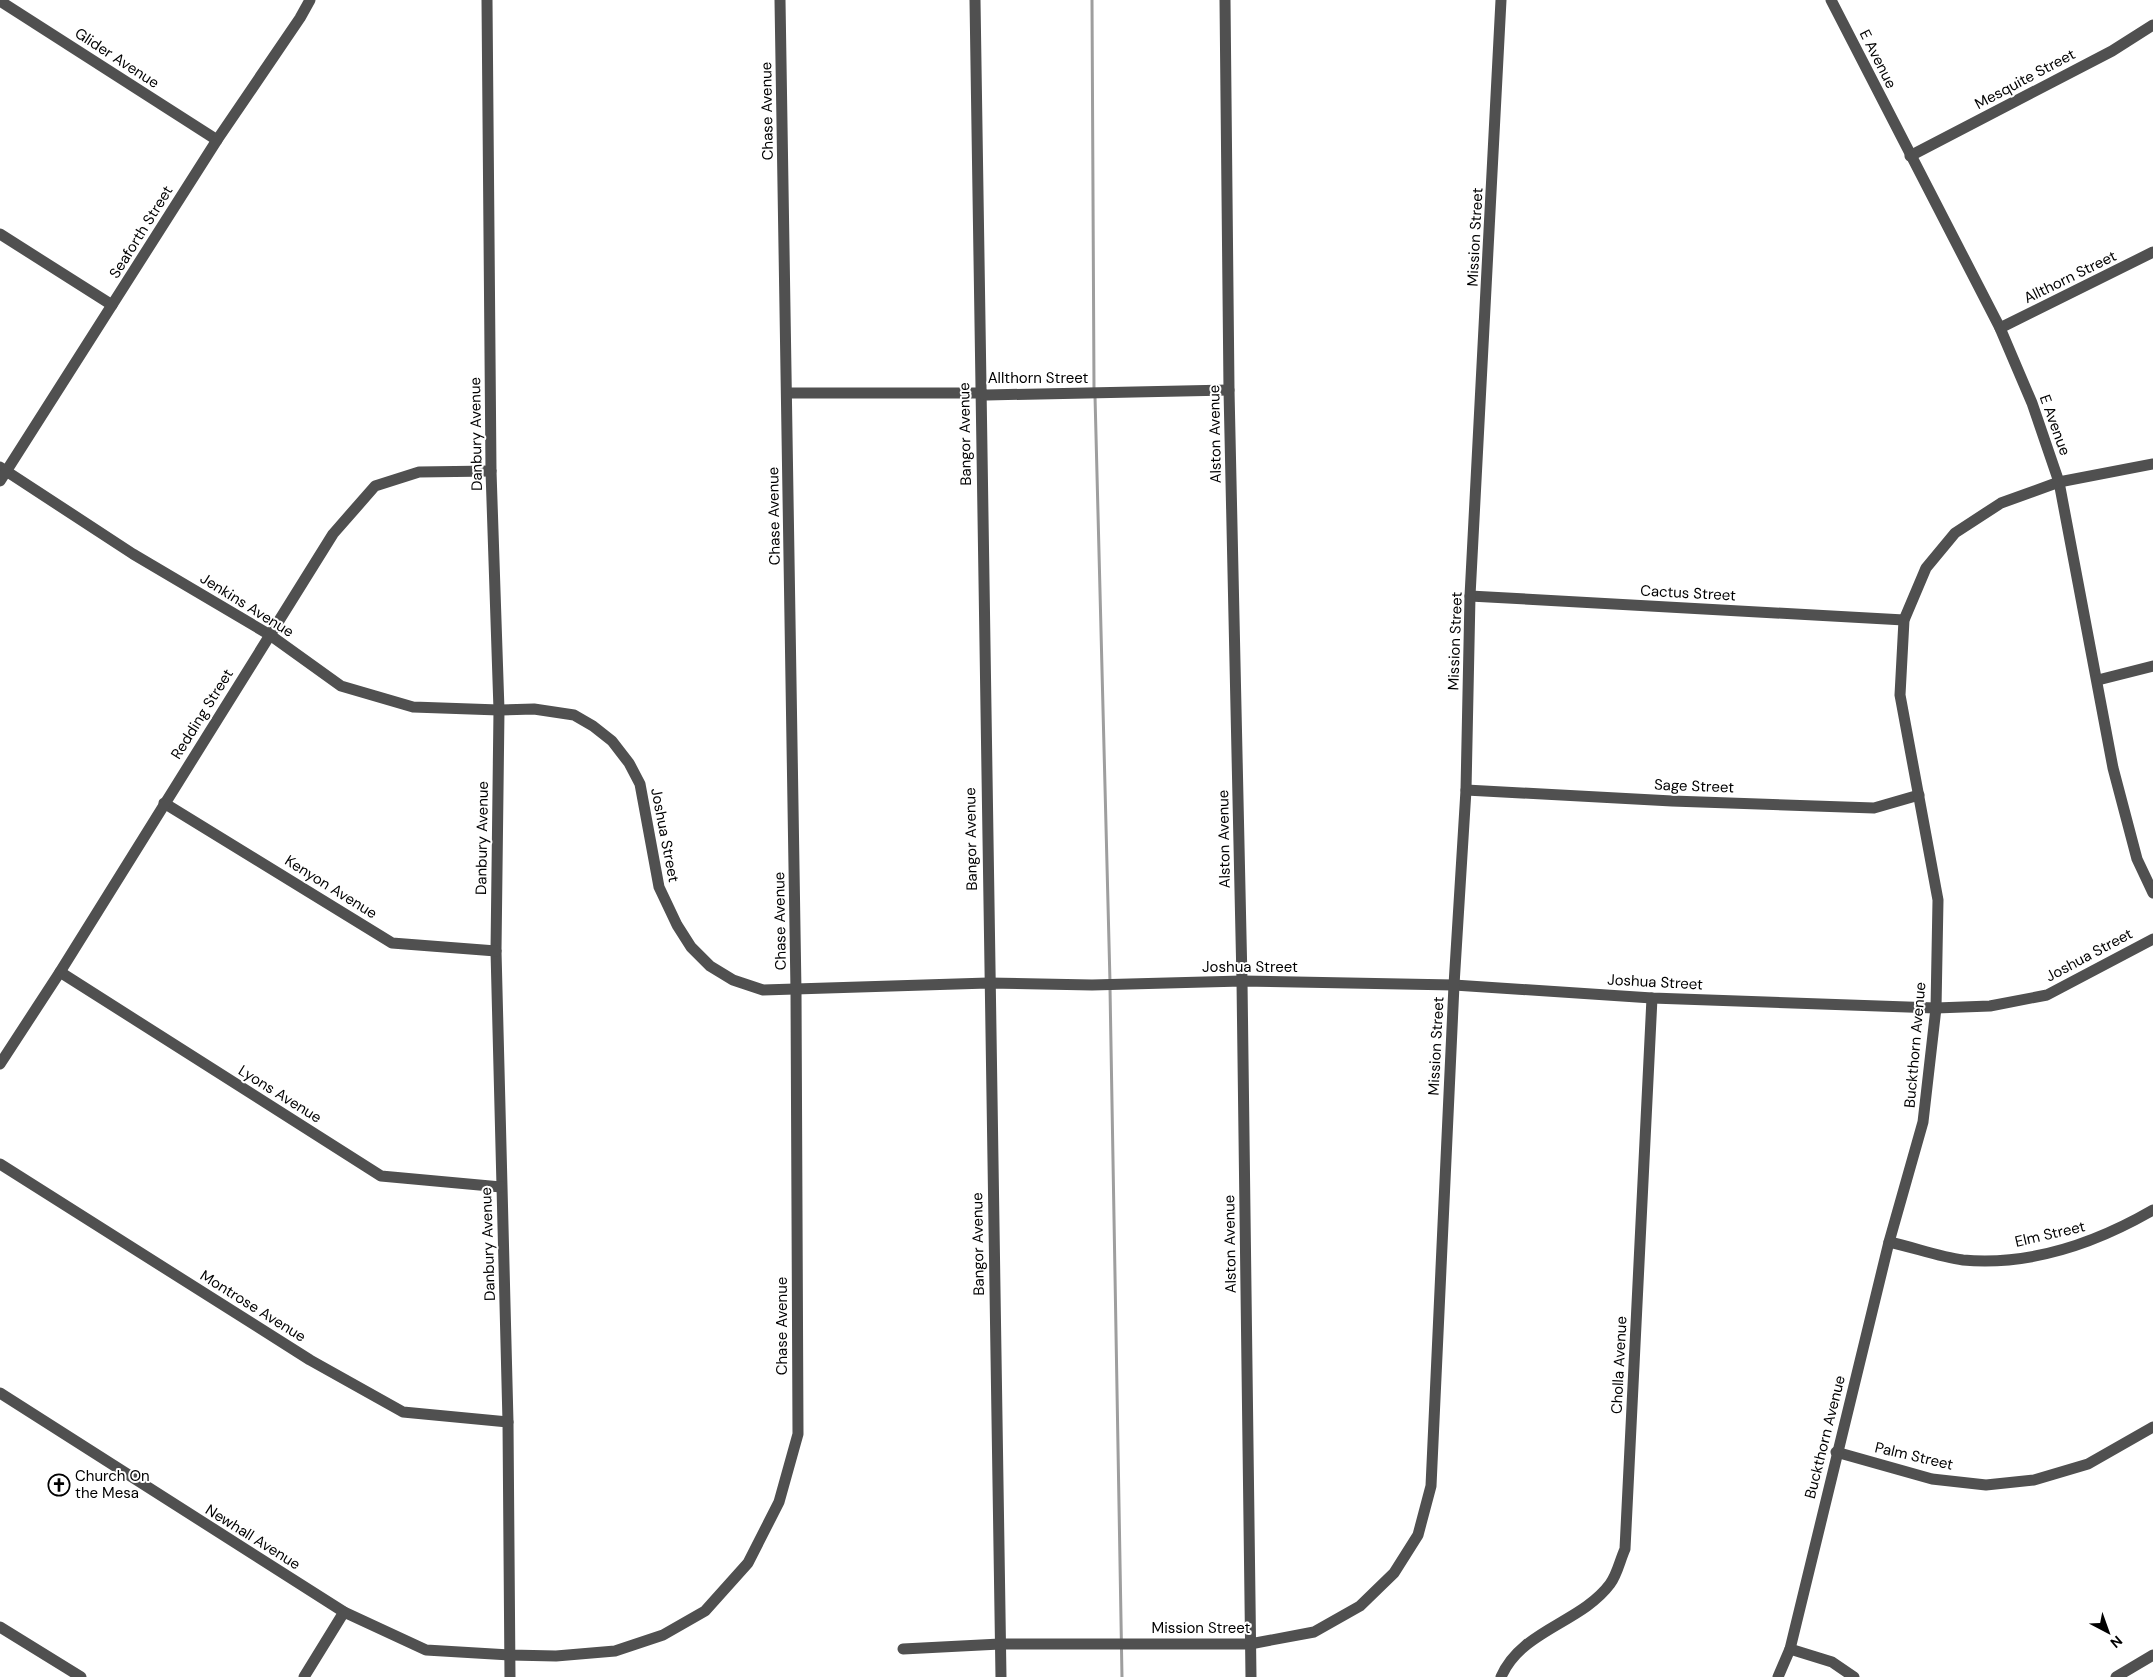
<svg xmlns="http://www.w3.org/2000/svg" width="2153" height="1677" font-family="'DM Sans',sans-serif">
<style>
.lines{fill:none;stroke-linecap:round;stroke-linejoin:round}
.stream{stroke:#9e9e9e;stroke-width:3}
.minor{stroke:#505050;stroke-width:11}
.labels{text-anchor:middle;stroke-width:4;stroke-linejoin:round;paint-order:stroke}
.street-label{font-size:15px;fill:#000;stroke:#fff}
.poi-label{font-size:15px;fill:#000;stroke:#fff;text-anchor:start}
</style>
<rect width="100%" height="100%" fill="#fff"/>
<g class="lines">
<!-- stream -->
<g class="stream">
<polyline points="1092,0 1094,389"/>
<polyline points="1095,396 1110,982"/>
<polyline points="1110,988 1122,1677"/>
</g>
<!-- minor -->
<g class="minor">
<polyline points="487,0 491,471 499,710 496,951 508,1422 510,1677"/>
<polyline points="975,0 1001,1677"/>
<polyline points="1225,0 1229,390 1242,981 1251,1677"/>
<polyline points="1831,0 2000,328 2032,403 2059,482 2113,768 2137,859 2153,893"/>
<polyline points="0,1 217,140"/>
<polyline points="1910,156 2112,51 2153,25"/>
<polyline points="0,234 112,305"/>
<polyline points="2000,328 2153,252"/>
<polyline points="787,393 979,393 987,395 1229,390"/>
<polyline points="0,467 133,554 270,635 341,686 413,707 499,710 534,709 574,715 593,726 612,741 629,763 640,784 659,887 677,925 691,947 710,966 733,980 763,990 988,983 1092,985 1242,981 1454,985 1652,998 1936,1008 1990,1006 2047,995 2153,939"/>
<polyline points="0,481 217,140 300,18 310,0"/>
<polyline points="1470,596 1904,620"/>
<polyline points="2098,680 2153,666"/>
<polyline points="1466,790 1672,801 1874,808 1919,795"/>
<polyline points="164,803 392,943 496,951"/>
<polyline points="60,972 381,1176 501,1187"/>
<polyline points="0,1064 60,972 333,534 375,486 419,472 491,471"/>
<polyline points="0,1164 310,1360 403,1412 508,1422"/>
<path d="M 1889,1242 C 1913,1247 1939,1257 1963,1260 C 2031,1266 2096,1243 2153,1210"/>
<polyline points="0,1393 344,1612 426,1650 510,1655 556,1656 615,1651 663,1635 705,1611 748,1563 779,1502 798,1434 796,991 780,0"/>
<polyline points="1836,1452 1932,1479 1986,1485 2034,1480 2088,1464 2153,1427"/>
<polyline points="0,1627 81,1677"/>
<polyline points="903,1649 1000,1644 1250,1644 1314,1632 1360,1606 1394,1573 1418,1535 1431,1486 1454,985 1466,790 1470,596 1501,0"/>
<polyline points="1790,1649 1832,1662 1854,1677"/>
<polyline points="304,1677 344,1612"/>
<path d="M 1501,1677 C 1521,1630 1581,1623 1610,1584 C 1617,1575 1620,1560 1625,1549 L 1652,998"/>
<polyline points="1778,1677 1790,1649 1889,1242 1923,1122 1936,1008 1938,900 1900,695 1904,620 1926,568 1955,533 2001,503 2059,482 2153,464"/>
<polyline points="2116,1677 2153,1655"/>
</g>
</g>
<!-- icons -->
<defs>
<g id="church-ring" transform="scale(1.125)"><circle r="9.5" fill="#fff" stroke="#000" stroke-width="1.5"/><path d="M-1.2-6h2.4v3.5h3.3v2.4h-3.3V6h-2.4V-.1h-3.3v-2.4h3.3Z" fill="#000"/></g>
</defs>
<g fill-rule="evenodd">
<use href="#church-ring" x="59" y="1485"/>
</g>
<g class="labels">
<!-- street labels -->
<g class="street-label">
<text transform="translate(117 58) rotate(33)" y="5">Glider Avenue</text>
<text transform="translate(1878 59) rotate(63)" y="5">E Avenue</text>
<text transform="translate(2025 79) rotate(-28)" y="5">Mesquite Street</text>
<text transform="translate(767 111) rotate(-91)" y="5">Chase Avenue</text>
<text transform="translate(141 232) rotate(-58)" y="5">Seaforth Street</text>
<text transform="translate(1475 237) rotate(-87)" y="5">Mission Street</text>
<text transform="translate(2070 277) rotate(-26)" y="5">Allthorn Street</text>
<text x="1038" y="383">Allthorn Street</text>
<text transform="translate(2055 425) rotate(70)" y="5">E Avenue</text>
<text transform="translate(476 434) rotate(-91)" y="5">Danbury Avenue</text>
<text transform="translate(965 434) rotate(-91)" y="5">Bangor Avenue</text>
<text transform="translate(1215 434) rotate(-91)" y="5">Alston Avenue</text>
<text transform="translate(774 516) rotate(-91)" y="5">Chase Avenue</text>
<text transform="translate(1688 593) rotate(3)" y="5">Cactus Street</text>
<text transform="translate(247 605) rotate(32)" y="5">Jenkins Avenue</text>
<text transform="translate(1455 641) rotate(-88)" y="5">Mission Street</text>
<text transform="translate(202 714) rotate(-58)" y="5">Redding Street</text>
<text transform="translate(1694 786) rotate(2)" y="5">Sage Street</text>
<text transform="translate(665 835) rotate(79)" y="5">Joshua Street</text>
<text transform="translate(482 838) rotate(-89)" y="5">Danbury Avenue</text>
<text transform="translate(971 839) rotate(-91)" y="5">Bangor Avenue</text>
<text transform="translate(1224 839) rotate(-91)" y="5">Alston Avenue</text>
<text transform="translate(331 887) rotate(32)" y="5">Kenyon Avenue</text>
<text transform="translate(780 921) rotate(-91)" y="5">Chase Avenue</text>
<text transform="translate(2089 955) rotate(-28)" y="5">Joshua Street</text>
<text x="1250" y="972">Joshua Street</text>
<text transform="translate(1655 982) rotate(3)" y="5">Joshua Street</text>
<text transform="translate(1915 1045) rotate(-85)" y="5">Buckthorn Avenue</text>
<text transform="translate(1436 1046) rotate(-87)" y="5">Mission Street</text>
<text transform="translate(280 1094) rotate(32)" y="5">Lyons Avenue</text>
<text transform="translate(2050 1234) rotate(-13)" y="5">Elm Street</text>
<text transform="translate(488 1244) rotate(-92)" y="5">Danbury Avenue</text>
<text transform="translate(978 1244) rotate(-91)" y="5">Bangor Avenue</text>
<text transform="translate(1230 1244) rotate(-91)" y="5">Alston Avenue</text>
<text transform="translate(253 1306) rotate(32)" y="5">Montrose Avenue</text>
<text transform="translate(782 1326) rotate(-90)" y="5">Chase Avenue</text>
<text transform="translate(1619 1365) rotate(-87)" y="5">Cholla Avenue</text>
<text transform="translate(1825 1437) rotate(-76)" y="5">Buckthorn Avenue</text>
<text transform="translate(1914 1456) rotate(13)" y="5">Palm Street</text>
<text transform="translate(253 1537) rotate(32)" y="5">Newhall Avenue</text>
<text x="1201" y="1633">Mission Street</text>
</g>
<!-- poi labels -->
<g class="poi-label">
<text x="75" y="1481">Church On<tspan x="75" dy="17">the Mesa</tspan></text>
</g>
</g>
<!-- north arrow -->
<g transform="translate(2108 1632) rotate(139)" stroke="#ffffff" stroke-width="4" paint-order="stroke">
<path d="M0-4L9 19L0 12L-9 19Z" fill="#000000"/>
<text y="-8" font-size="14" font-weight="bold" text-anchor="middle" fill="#000000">N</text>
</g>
</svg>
